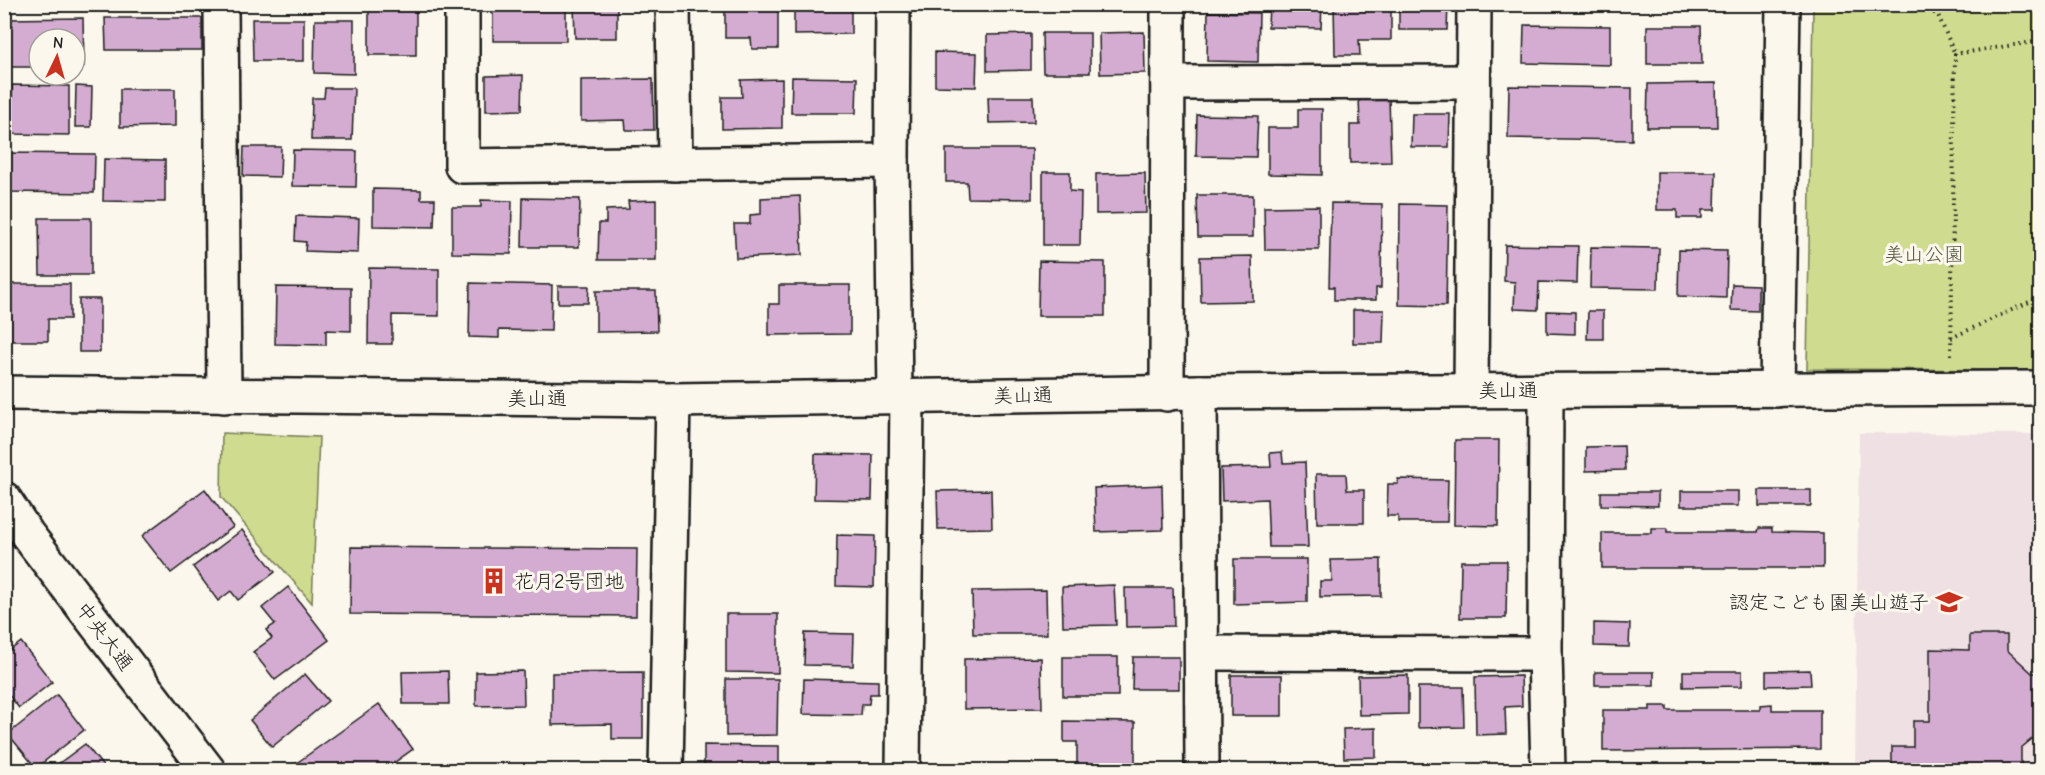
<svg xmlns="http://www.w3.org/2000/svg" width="2045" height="775" font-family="'Comic Neue','Klee One',sans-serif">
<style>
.built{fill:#efe0e4}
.green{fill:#cfdb8e;stroke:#767c55;stroke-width:1.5}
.building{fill:#d4acd2;stroke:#1c1c1c;stroke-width:1.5}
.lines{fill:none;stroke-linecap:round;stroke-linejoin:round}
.minor-casing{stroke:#1c1c1c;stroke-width:38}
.path{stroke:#1c1c1c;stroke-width:4;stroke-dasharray:1.5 4.5;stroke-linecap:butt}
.minor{stroke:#fbf7ec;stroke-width:33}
.labels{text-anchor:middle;stroke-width:6;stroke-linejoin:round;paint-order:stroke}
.park-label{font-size:20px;fill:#52553e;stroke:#fbf7ec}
.street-label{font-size:20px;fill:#1c1c1c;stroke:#fbf7ec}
.poi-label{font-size:20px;fill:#1c1c1c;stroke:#fbf7ec;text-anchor:start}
</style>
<rect width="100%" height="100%" fill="#fbf7ec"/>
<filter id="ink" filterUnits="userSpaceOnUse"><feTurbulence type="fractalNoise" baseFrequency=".0167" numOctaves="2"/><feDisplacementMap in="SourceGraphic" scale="12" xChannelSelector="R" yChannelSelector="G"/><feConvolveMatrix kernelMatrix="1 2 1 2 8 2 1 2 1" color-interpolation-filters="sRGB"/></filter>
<g filter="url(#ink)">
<!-- built -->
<polygon class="built" points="1859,433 2040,434 2040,770 1855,770"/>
<!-- green -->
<g class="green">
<polygon points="1813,5 2040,5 2040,370 1807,369"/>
<polygon points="222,433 319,437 312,603 221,497"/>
</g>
<!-- building -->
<g class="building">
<rect x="369" y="4" width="47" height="51"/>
<rect x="493" y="4" width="73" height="37"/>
<polygon points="574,4 617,4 617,38 575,38"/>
<polygon points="725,4 778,4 778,49 752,49 751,38 725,38"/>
<polygon points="794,4 851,4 851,34 794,35"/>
<polygon points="1269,4 1322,4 1321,28 1268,27"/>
<polygon points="1334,4 1391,4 1391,40 1359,40 1360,55 1335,55"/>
<polygon points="1399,4 1448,4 1447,30 1399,30"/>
<rect x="1683" y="4" width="56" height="5"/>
<polygon points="1208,12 1259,13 1258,62 1207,61"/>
<polygon points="83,18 84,66 75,66 75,39 39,39 39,67 6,67 6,19"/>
<polygon points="105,18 202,18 202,50 106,50"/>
<polygon points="252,19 304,19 304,61 253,61"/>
<polygon points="315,20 354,20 354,74 314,73"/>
<polygon points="1524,25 1610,26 1610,65 1523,63"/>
<polygon points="1647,26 1701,26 1702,64 1647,64"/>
<polygon points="1144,32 1145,73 1100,74 1099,33"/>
<polygon points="1042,33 1090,33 1090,73 1043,73"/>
<polygon points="1031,34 1031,70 987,71 987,35"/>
<polygon points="935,52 977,53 976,87 935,86"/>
<polygon points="523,75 522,110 486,111 486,76"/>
<polygon points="792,77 857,78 856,113 791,113"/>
<polygon points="653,79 654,130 626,130 625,120 581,121 581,80"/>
<polygon points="782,79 782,128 722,129 722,97 742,97 741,80"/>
<polygon points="1716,83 1717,127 1647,127 1648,84"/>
<polygon points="12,85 69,86 69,135 12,134"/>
<polygon points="76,86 92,87 91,127 75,127"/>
<polygon points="1509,86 1632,88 1632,140 1508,138"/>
<polygon points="325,88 354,88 352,140 311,140 312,98 324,98"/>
<polygon points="120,89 175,89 175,126 120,127"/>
<polygon points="988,97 1033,97 1034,122 989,123"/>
<polygon points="1359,98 1389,98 1391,162 1350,163 1350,125 1360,125"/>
<polygon points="1298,109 1322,109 1322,175 1268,174 1268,128 1298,128"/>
<polygon points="1412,114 1450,114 1449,147 1411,147"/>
<polygon points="1197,115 1258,116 1256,157 1196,156"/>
<polygon points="244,147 281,147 280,177 243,176"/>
<polygon points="946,149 1032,149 1032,199 968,198 967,182 946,182"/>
<polygon points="293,150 357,151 356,187 292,186"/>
<polygon points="4,153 95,154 94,193 4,192"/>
<polygon points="104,159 165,160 165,202 103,201"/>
<polygon points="1043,172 1070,172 1070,191 1081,192 1080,245 1043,245"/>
<polygon points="1657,172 1716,172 1715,210 1702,210 1702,218 1677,218 1677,210 1657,210"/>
<polygon points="1145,173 1146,213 1096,214 1096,174"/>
<polygon points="373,189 421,190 421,199 435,199 434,227 373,226"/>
<polygon points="1197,195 1253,195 1253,237 1198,237"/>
<polygon points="800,196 802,255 736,258 734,224 750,224 750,215 761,214 761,198"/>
<polygon points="523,198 580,199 579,247 522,247"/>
<polygon points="481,200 512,201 511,254 452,253 452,207 481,207"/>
<polygon points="656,200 656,260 598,260 599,223 606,223 606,210 629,209 628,201"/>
<polygon points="1331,203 1382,204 1381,288 1376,288 1376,300 1334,300 1334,287 1329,287"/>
<polygon points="1400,204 1448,205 1446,306 1399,305"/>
<polygon points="1319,206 1319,250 1265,250 1264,207"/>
<polygon points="296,216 359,218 358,253 305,251 306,242 295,241"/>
<polygon points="39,218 91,218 91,275 40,275"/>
<polygon points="1505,245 1578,246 1577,283 1539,282 1538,310 1514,309 1515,282 1504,281"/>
<polygon points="1591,247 1659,248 1658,289 1590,288"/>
<polygon points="1679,250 1727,251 1726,298 1678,296"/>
<polygon points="1252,256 1253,301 1201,302 1200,257"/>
<polygon points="1039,261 1105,262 1105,316 1038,316"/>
<polygon points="369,268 439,269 439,316 392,315 392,344 368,344"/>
<polygon points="470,283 552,285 551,331 499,330 499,338 469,337"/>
<polygon points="4,284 70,284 70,319 48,319 48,341 4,341"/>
<polygon points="1732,284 1758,285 1758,311 1731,310"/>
<polygon points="779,285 850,285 850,334 769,335 769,304 779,304"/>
<polygon points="558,286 589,286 588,303 558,303"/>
<polygon points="276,287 351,288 351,331 326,330 326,345 275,344"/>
<polygon points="596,291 656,291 657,331 596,332"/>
<rect x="79" y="299" width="21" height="53"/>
<polygon points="1353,310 1384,310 1383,343 1353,343"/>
<polygon points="1547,311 1575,312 1575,334 1547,333"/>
<polygon points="1588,311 1603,311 1603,339 1587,339"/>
<polygon points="1455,440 1499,440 1498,526 1454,525"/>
<polygon points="1624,446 1625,470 1586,471 1586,447"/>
<polygon points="1282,452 1283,463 1305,462 1308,547 1269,547 1267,499 1222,501 1221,468 1271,467 1270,453"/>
<polygon points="815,454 873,455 872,500 814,499"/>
<polygon points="1316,474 1346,474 1347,490 1364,490 1364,523 1317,523"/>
<polygon points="1398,479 1448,480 1447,522 1398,522 1398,516 1387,516 1388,484 1398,484"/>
<polygon points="1162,485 1163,530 1096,532 1094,488"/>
<polygon points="205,489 233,527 171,573 142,536"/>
<polygon points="991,490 992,528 938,529 937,491"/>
<rect x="1759" y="490" width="52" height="16"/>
<rect x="1681" y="491" width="57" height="15"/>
<polygon points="1601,492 1658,492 1658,506 1601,505"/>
<polygon points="1651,528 1667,528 1667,532 1758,532 1759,528 1772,528 1772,532 1823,533 1823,568 1602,568 1602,533 1651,533"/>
<polygon points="242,530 275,572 238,600 231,591 218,601 193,567"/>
<polygon points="837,535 875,536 874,587 836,586"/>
<polygon points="351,547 637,549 636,616 350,614"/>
<polygon points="1234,559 1307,559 1307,602 1234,604"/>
<polygon points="1381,559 1381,596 1320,597 1320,581 1332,581 1331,560"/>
<polygon points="1461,561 1507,561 1506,618 1460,618"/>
<polygon points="1114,585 1116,625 1063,626 1062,587"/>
<polygon points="288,587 329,640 275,680 253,652 272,638 266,630 275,624 262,608"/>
<polygon points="1125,588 1173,588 1174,626 1126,627"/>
<polygon points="1046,590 1047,634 973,634 972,591"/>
<polygon points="726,614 778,614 778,673 726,672"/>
<polygon points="1594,623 1630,624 1629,647 1594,646"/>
<polygon points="805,633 854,634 853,666 804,665"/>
<polygon points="1970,635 2007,635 2007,650 2032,673 2040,673 2040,739 2032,739 2021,748 2021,770 1892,770 1892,747 1913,747 1913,721 1930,721 1930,649 1970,650"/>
<polygon points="21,642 52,682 19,708 4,689 4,655"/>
<rect x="1063" y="657" width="55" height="39"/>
<polygon points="1133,657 1179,657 1179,689 1132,689"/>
<polygon points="1041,658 1042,708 964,709 964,659"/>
<polygon points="1810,670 1811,685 1766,686 1766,671"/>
<polygon points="448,671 449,704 403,704 402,672"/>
<polygon points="523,671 524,705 476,706 476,672"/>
<polygon points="1683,671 1742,671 1742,686 1683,687"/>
<polygon points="643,672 643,739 612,739 612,724 552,725 552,673"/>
<rect x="1595" y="672" width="59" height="13"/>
<polygon points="305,674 328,701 272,747 250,720"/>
<rect x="1231" y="675" width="51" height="41"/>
<polygon points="1408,675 1408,714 1359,715 1358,676"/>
<polygon points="1521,676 1522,706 1505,707 1506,734 1476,735 1475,677"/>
<polygon points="726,679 778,679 777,735 726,736"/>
<polygon points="804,679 878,681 878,694 870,694 869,704 862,704 861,715 803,714"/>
<polygon points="1418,687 1463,687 1464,727 1418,728"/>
<polygon points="57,695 84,730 36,768 8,734"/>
<polygon points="379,704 413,749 384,770 294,770 291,767"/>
<polygon points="1772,704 1772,710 1820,710 1820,749 1603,751 1603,710 1650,710 1650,706 1667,706 1667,710 1760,710 1760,705"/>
<polygon points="1064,721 1135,722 1135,767 1077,768 1077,742 1064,742"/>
<polygon points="1376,728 1376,757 1344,758 1343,729"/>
<polygon points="85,744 106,770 50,770"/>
<polygon points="704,745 779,746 779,770 704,770"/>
<rect x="1399" y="765" width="43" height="5"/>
<polygon points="1469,766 1519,767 1519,770 1469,770"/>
</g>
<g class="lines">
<!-- minor casing -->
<g class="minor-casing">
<g id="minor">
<polyline points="221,4 224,396"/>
<polyline points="462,4 462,166 892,161"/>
<polyline points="673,4 675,164"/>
<polyline points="893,4 892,161 895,397"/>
<polyline points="1168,83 1473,82"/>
<polyline points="1471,390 1474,4"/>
<polyline points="1546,390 1545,654 1548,770"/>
<polyline points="1777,390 1783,4"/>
<polyline points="1200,392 1202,770"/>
<polyline points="4,393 673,400 1200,392 2040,388"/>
<polyline points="1167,394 1168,4"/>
<polyline points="4,499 27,534 208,770"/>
<polyline points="1202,653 1545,654"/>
<polyline points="666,770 673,400"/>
<polyline points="903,770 907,397"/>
</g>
</g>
<!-- path -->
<g class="path">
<polyline points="1918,4 1938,15 1955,54"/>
<polyline points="1951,338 2040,297"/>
<polyline points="1951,355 1955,54 2040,41"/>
</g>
<!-- minor -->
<use href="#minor" class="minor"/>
</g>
</g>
<!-- icons -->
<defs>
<g id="building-bare" transform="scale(2.07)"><path d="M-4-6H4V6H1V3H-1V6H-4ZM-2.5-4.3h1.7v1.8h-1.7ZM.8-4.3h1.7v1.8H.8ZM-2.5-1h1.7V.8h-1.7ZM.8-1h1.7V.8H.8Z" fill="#c8321e" stroke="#fbf7ec" stroke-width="2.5" paint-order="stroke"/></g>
<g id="school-bare" transform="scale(2.07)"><path d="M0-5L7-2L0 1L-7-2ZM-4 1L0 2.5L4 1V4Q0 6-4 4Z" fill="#c8321e" stroke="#fbf7ec" stroke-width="2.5" paint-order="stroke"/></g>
</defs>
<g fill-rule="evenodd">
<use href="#building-bare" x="494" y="581"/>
<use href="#school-bare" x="1949" y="602"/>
</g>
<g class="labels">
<!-- park labels -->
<g class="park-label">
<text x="1924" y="261">美山公園</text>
</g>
<!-- street labels -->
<g class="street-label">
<text x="1508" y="397">美山通</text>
<text transform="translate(1023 395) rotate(-1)" y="7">美山通</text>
<text x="537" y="405">美山通</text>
<text transform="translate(105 636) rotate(53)" y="7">中央大通</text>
</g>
<!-- poi labels -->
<g class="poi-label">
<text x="514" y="588">花月2号団地</text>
<text x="1929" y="609" text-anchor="end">認定こども園美山遊子</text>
</g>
</g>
<!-- margin -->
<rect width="2045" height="775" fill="none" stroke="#fbf7ec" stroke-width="24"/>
<rect x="12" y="12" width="2021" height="751" fill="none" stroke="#1c1c1c" stroke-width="2" filter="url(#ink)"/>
<!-- north arrow -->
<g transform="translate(57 57) rotate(5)"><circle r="28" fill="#fbf7ec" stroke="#a29f99" stroke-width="1.5"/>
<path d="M0-4.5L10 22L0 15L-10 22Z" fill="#c8321e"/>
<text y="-9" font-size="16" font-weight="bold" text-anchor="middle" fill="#1c1c1c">N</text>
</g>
</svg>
